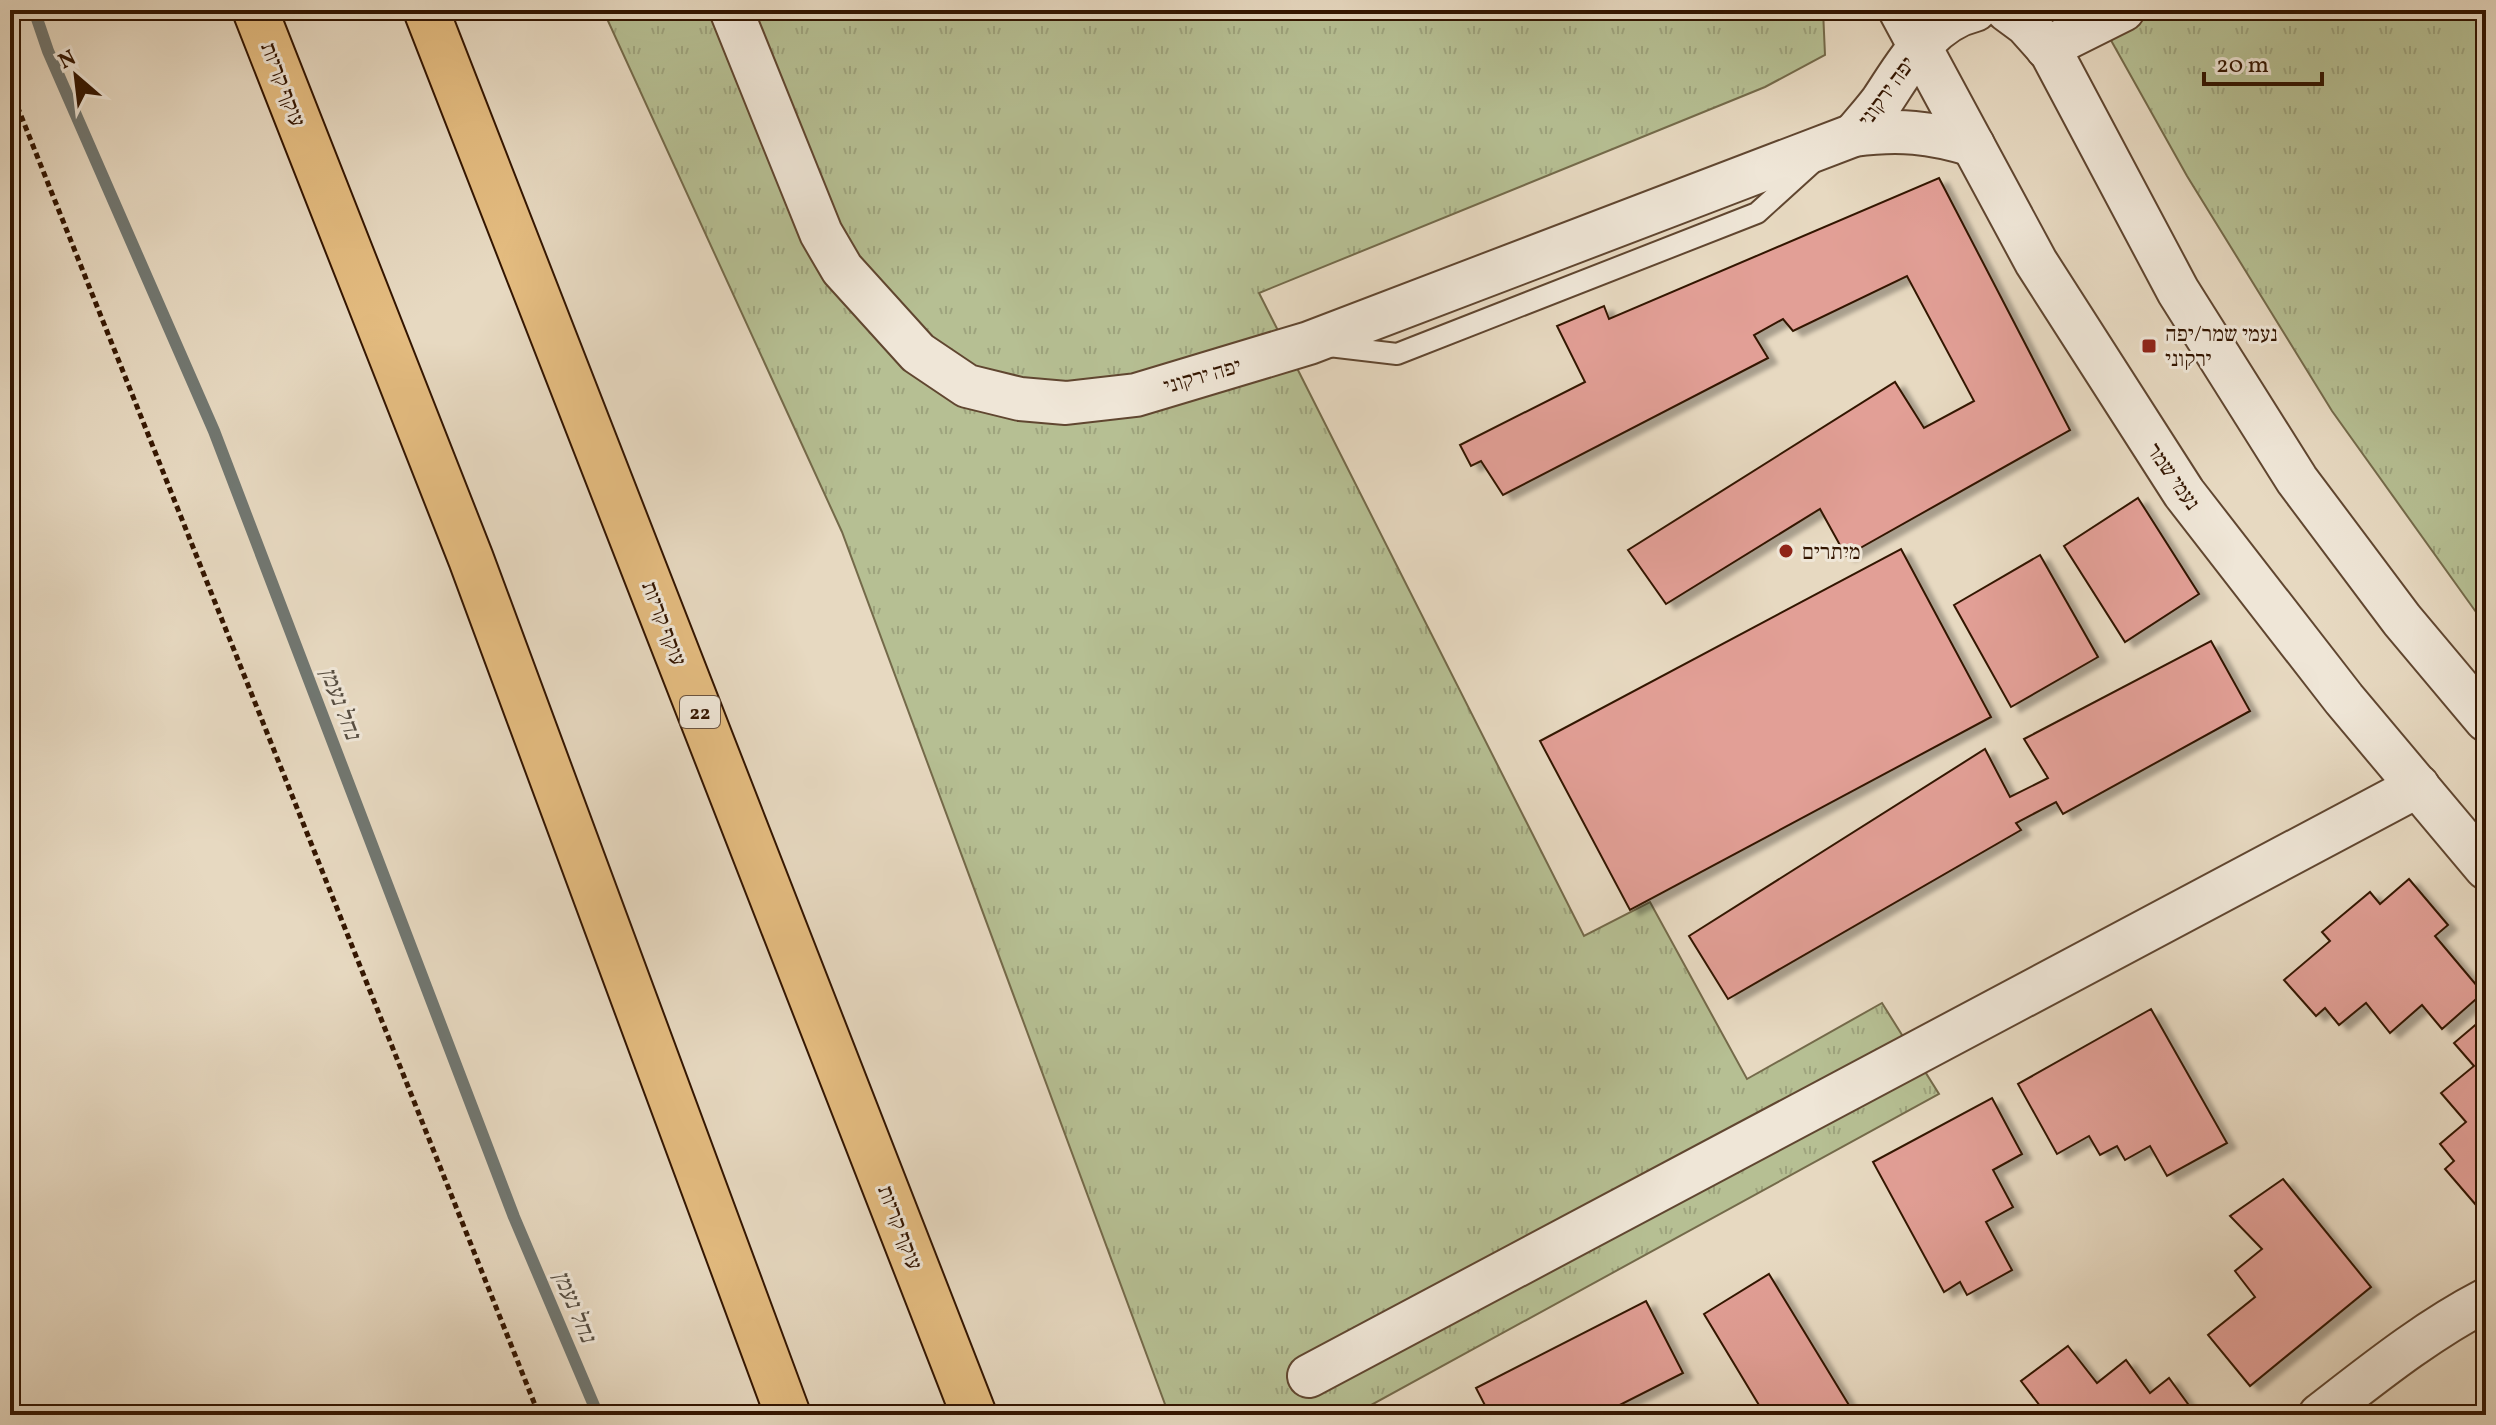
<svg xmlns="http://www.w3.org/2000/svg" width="2496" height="1425" font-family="Vollkorn,'Frank Ruhl Libre',serif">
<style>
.grass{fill:url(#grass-tufts);stroke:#746a4a;stroke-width:2}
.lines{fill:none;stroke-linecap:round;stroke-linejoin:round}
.stream{stroke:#717771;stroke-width:12}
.building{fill:#e29f96;stroke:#331500;stroke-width:2;filter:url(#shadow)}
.lane-casing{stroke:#604630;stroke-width:24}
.street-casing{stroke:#604630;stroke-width:46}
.highway-casing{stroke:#331500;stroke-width:48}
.path{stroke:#331500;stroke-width:5;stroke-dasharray:6 4;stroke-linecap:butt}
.lane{stroke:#efe6d7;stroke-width:20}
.street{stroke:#efe6d7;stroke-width:42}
.highway{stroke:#e4bc80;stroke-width:44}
.poi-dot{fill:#8f2418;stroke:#efe6d7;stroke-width:3}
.labels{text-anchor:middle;stroke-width:6;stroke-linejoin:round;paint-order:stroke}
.shield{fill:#efe6d7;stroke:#6b5440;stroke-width:2}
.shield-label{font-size:20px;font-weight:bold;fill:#331500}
.street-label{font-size:22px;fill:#331500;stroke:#efe6d7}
.poi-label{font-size:22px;fill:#331500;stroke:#efe6d7;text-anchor:start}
.water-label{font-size:24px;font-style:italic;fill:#574e42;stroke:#efe6d7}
</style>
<defs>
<pattern id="grass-tufts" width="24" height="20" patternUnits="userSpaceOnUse" patternTransform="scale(2)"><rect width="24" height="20" fill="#b6bf93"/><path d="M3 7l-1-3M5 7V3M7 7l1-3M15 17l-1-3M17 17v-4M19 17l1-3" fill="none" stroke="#9da37d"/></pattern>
<filter id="shadow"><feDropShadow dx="9" dy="5" stdDeviation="2" flood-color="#0004"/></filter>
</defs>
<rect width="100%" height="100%" fill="#e7d9c1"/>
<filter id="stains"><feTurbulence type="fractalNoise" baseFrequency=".0025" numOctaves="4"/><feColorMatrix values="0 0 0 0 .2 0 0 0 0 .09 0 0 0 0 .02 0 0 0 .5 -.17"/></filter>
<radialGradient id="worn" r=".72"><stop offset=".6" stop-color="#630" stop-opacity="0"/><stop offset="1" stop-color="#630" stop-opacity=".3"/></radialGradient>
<!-- grass -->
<g class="grass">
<polygon points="603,10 1823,10 1825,55 1765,87 1259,293 1584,936 1650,902 1747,1079 1882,1003 1939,1094 1353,1415 1169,1415 842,532"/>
<polygon points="2094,10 2486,10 2486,626 2332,411 2187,176"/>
</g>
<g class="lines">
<!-- stream -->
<polyline class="stream" points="34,10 48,51 214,431 514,1217 598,1415"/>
</g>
<!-- building -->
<g class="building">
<polygon points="1939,178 2070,430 1846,556 1820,509 1666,604 1628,550 1895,382 1924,428 1974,401 1907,276 1793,331 1783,319 1754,335 1768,358 1503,495 1481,461 1471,466 1460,445 1585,382 1557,326 1604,306 1609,319"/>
<polygon points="2138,498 2199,594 2125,642 2064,546"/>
<polygon points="1901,549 1991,717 1630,910 1540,741"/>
<polygon points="2040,555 2098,657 2011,707 1954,605"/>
<polygon points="2211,641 2250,711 2063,814 2056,802 2016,823 2021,830 1728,999 1689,936 1985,749 2010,797 2048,778 2024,739"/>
<polygon points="2409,879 2448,925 2435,936 2483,993 2442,1029 2422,1005 2390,1033 2366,1003 2339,1025 2325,1008 2316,1016 2284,980 2330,941 2322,932 2370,892 2380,904"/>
<polygon points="2151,1009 2227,1143 2167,1176 2150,1146 2125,1160 2117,1146 2100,1155 2089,1136 2057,1154 2018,1084"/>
<polygon points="2486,1016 2486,1197 2476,1205 2445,1169 2454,1161 2440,1144 2466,1122 2441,1093 2474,1066 2454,1043"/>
<polygon points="1992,1098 2022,1154 1993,1170 2013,1207 1986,1222 2012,1270 1967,1295 1960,1282 1944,1292 1873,1162"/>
<polygon points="2283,1179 2371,1287 2250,1386 2208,1335 2255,1297 2235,1271 2262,1249 2230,1216"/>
<polygon points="1769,1274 1855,1415 1765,1415 1704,1314"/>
<polygon points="1646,1301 1683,1373 1600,1415 1490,1415 1476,1388"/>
<polygon points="2068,1346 2097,1383 2126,1360 2150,1393 2169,1378 2196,1415 2047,1415 2021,1381"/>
</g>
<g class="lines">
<!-- lane casing -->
<g class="lane-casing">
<polyline id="lane" points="1329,346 1397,354 1757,213 1811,164"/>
</g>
<!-- street casing -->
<g class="street-casing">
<g id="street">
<path d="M 731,10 L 821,233 L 842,269 L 918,353 L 967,386 L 1020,399 L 1066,403 L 1136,395 L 1309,343 L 1854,135 C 1899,129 1930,132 1973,145"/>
<polyline points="1900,10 2036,262 2184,493 2344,699 2486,868"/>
<polyline points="2007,10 2026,24 2051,52 2178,291 2297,480 2402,620 2486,720"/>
<polyline points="2047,48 2123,10"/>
<path d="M 1854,135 C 1863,124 1873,113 1882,101 C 1906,65 1929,21 1975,10"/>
<polyline points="1309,1376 2418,786"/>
<path d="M 2320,1415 C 2373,1374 2426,1331 2486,1300"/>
</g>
</g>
<!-- highway casing -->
<g class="highway-casing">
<g id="highway">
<polyline points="255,10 471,559 788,1415"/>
<polyline points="426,10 974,1415"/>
</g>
</g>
<!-- path -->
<polyline class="path" points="10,88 539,1415"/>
<!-- lane -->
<use href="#lane" class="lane"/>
<!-- street -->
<use href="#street" class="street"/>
<!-- highway -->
<use href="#highway" class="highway"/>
</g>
<!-- markers -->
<g class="poi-dot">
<rect x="2141" y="338" width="16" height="16" rx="4"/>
<circle cx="1786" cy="551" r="8"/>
</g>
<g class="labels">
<!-- shield labels -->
<rect class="shield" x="680" y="696" width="40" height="32" rx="6"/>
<g class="shield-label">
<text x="700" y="719">22</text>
</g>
<!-- street labels -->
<g class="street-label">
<text transform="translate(284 84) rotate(69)" y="8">עוקף קריות</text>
<text transform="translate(1886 91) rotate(-54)" y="8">יפה ירקוני</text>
<text transform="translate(1202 375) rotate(-16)" y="8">יפה ירקוני</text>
<text transform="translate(2174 476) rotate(55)" y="8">נעמי שמר</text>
<text transform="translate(665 623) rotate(69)" y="8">עוקף קריות</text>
<text transform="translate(901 1227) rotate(69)" y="8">עוקף קריות</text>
</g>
<!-- poi labels -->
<g class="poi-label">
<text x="2165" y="341">נעמי שמר/יפה<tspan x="2165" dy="25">ירקוני</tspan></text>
<text x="1802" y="559">מיתרים</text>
</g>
<!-- water labels -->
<g class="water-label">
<text transform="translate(341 703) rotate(69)" y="8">נחל נעמן</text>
<text transform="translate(575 1306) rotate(67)" y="8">נחל נעמן</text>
</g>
</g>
<!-- margin -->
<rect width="2496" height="1425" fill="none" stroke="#e7d9c1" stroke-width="40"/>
<rect x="12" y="12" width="2472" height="1401" fill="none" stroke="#331500" stroke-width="4"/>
<rect x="20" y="20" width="2456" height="1385" fill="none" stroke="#331500" stroke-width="2"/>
<!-- north arrow -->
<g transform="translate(76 76) rotate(332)" stroke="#efe6d7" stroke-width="6" paint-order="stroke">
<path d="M0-6L14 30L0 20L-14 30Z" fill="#331500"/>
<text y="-12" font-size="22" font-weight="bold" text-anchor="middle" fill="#331500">N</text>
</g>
<!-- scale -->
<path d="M2204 72v12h118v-12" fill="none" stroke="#331500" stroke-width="4"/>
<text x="2216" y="72" font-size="24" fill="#331500" stroke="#efe6d7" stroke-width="6" paint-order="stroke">20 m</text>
<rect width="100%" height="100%" filter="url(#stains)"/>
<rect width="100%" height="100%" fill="url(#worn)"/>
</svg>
